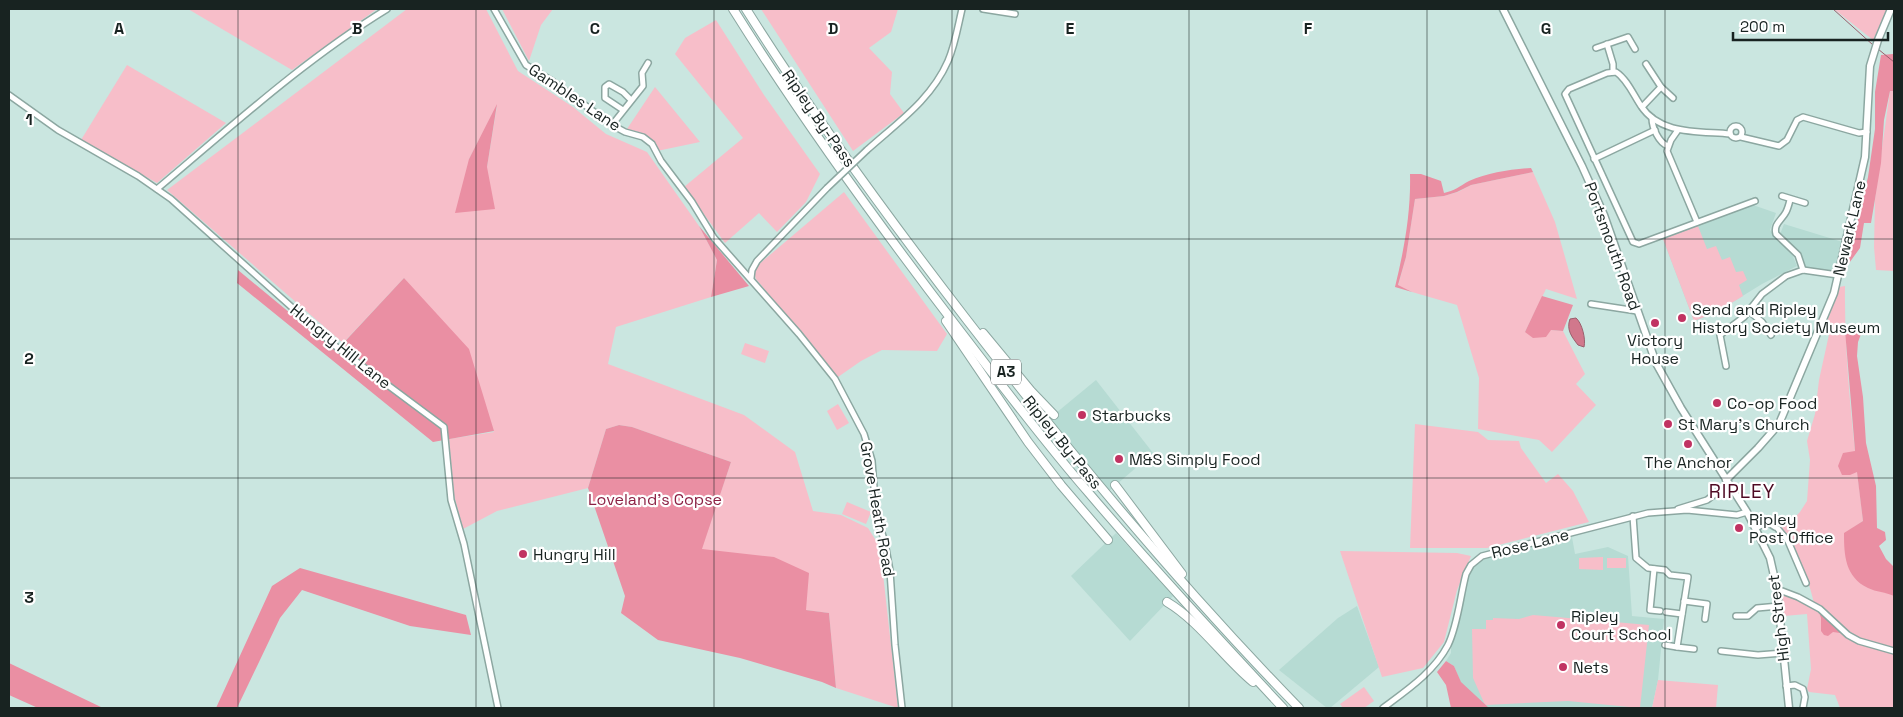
<svg xmlns="http://www.w3.org/2000/svg" width="1903" height="717" font-family="'Space Grotesk',sans-serif">
<style>
.built{fill:#b6dbd3}
.green{fill:#f7bec9;fill-rule:evenodd}
.forest{fill:#ea8fa3}
.water{fill:#d1788c;stroke:#9a5e6c}
.lines{fill:none;stroke-linecap:round;stroke-linejoin:round}
.stream{stroke:#9a5e6c;stroke-width:1}
.minor-casing{stroke:#8ca7a1;stroke-width:8}
.major-casing{stroke:#8ca7a1;stroke-width:9}
.highway-casing{stroke:#8ca7a1;stroke-width:10}
.minor{stroke:#fff;stroke-width:5}
.major{stroke:#fff;stroke-width:6}
.highway{stroke:#fff;stroke-width:8}
.minor-bridge-casing{stroke:#8ca7a1;stroke-width:8;stroke-linecap:butt}
.minor-bridge{stroke:#fff;stroke-width:5}
.grid{fill:none;stroke:#182321;stroke-width:1;stroke-opacity:0.55}
.poi-dot{fill:#c13362;stroke:#fff;stroke-width:2}
.labels{text-anchor:middle;stroke-width:4.5;stroke-linejoin:round;paint-order:stroke}
.shield{fill:#fff;stroke:#5d6564;stroke-width:1}
.shield-label{font-size:15px;font-weight:bold;fill:#182321}
.street-label{font-size:16px;fill:#182321;stroke:#fff}
.poi-label{font-size:16px;fill:#182321;stroke:#fff;text-anchor:start}
.park-label{font-size:16px;fill:#8c2144;stroke:#fff}
.quarter-label{font-size:19px;letter-spacing:1px;fill:#4e0922;stroke:#fff}
.grid-label{font-size:16px;text-anchor:middle;font-weight:bold;fill:#182321;stroke:#fff;stroke-width:4.5;stroke-linejoin:round;paint-order:stroke}
</style>
<rect width="100%" height="100%" fill="#cae6e0"/>
<!-- built -->
<g class="built">
<polygon points="1753,205 1776,213 1770,230 1792,254 1797,266 1762,284 1715,313 1694,321 1663,239"/>
<polygon points="1784,224 1846,243 1838,275 1803,270 1800,258 1779,237"/>
<polygon points="1096,380 1153,453 1109,491 1050,418"/>
<polygon points="1116,533 1173,596 1130,641 1071,576"/>
<polygon points="1572,537 1575,554 1608,547 1628,556 1632,616 1664,619 1658,680 1652,708 1471,708 1454,666 1446,661 1451,653 1451,644 1457,629 1464,585 1470,571 1477,561 1512,551"/>
<polygon points="1357,606 1379,667 1330,708 1327,708 1279,670 1338,618"/>
</g>
<!-- green -->
<g class="green">
<polygon points="188,9 377,9 292,70"/>
<path d="M 407,9 L 486,9 L 518,71 L 573,107 L 606,134 L 647,152 L 699,226 L 717,260 L 711,297 L 616,327 L 608,364 L 744,415 L 795,452 L 813,511 L 841,515 L 868,528 L 880,547 L 898,708 L 836,688 L 829,613 L 806,610 L 701,550 L 731,462 L 632,427 L 619,425 L 606,429 L 588,488 L 497,511 L 463,529 L 454,495 L 449,439 L 494,432 L 404,278 L 343,343 L 167,190 ZM 497,106 L 487,167 L 469,159 Z"/>
<polygon points="502,9 553,9 541,25 529,61"/>
<polygon points="761,9 898,9 891,32 869,48 892,72 890,94 904,113 853,151"/>
<polygon points="1834,9 1888,9 1873,40"/>
<polygon points="716,20 764,95 820,174 806,202 777,232 759,213 725,243 684,187 743,138 675,54 685,38"/>
<polygon points="127,65 226,123 157,183 81,140"/>
<path d="M 655,87 L 700,142 L 657,151 C 653,134 643,133 627,129 Z"/>
<polygon points="1890,91 1894,91 1894,271 1876,270 1874,247 1875,199"/>
<polygon points="1533,172 1555,222 1577,299 1546,289 1525,332 1551,330 1563,331 1585,374 1576,384 1596,405 1552,452 1539,440 1478,429 1479,378 1457,305 1412,292 1398,286 1406,257 1415,199 1444,196 1458,192 1471,185"/>
<polygon points="844,192 947,334 937,351 882,350 861,361 838,377 756,279 754,273 758,265"/>
<polygon points="1698,226 1707,249 1716,246 1722,260 1730,257 1736,272 1743,271 1747,280 1739,285 1743,296 1715,313 1694,321 1663,239"/>
<path d="M 1845,286 C 1844,364 1854,443 1863,521 L 1844,534 L 1894,590 L 1894,649 C 1885,646 1873,644 1864,640 C 1845,632 1832,613 1814,603 C 1809,579 1795,547 1778,528 L 1780,526 L 1786,526 L 1800,512 L 1807,501 L 1810,460 L 1807,441 L 1815,414 L 1819,380 L 1830,330 L 1825,327 L 1839,287 Z"/>
<polygon points="745,343 769,351 765,363 741,354"/>
<polygon points="838,404 849,423 837,430 827,411"/>
<polygon points="1415,424 1478,432 1488,440 1519,441 1521,448 1546,483 1558,474 1573,491 1589,522 1487,548 1410,548"/>
<polygon points="847,502 871,512 866,524 842,514"/>
<polygon points="1340,551 1457,553 1471,556 1457,590 1444,642 1423,668 1382,677"/>
<polygon points="1603,557 1603,570 1579,569 1579,558"/>
<rect x="1607" y="558" width="19" height="10"/>
<path d="M 1784,594 C 1804,602 1818,609 1834,623 C 1841,629 1846,637 1854,642 C 1866,648 1883,645 1894,654 L 1894,708 L 1840,708 L 1835,695 L 1809,692 L 1807,689 L 1811,669 L 1807,614 L 1784,616 L 1782,596 Z"/>
<polygon points="1533,615 1649,625 1640,708 1568,701 1485,705 1473,678 1472,629 1486,629 1486,620 1493,620 1493,618 1519,619"/>
<polygon points="1658,680 1718,685 1716,708 1652,708"/>
<polygon points="1364,687 1374,701 1364,708 1343,708 1340,704"/>
</g>
<!-- forest -->
<g class="forest">
<polygon points="1893,54 1894,91 1890,91 1884,120 1881,163 1871,223 1864,223 1860,248 1847,266 1868,177 1875,129 1875,92 1881,55"/>
<polygon points="497,104 487,167 495,209 455,213 469,159"/>
<path d="M 1531,168 L 1533,172 L 1471,185 L 1457,192 L 1444,196 L 1415,199 L 1406,257 L 1398,285 L 1412,292 L 1395,287 C 1404,250 1411,213 1410,174 L 1421,174 L 1441,181 L 1444,193 C 1454,191 1460,186 1469,181 C 1488,173 1511,169 1531,168 Z"/>
<polygon points="699,226 749,286 711,297 717,260"/>
<polygon points="238,270 336,351 404,278 469,349 494,431 433,442 237,283"/>
<polygon points="1542,296 1573,305 1563,331 1551,330 1546,337 1533,338 1525,332"/>
<path d="M 1863,329 L 1858,342 L 1857,356 L 1863,397 L 1866,443 L 1876,486 L 1877,528 L 1885,532 L 1886,540 L 1879,546 L 1886,559 L 1894,567 L 1894,596 C 1886,592 1876,592 1868,588 C 1845,577 1844,555 1844,533 L 1863,521 L 1857,472 L 1850,475 L 1842,475 L 1838,466 L 1843,453 L 1855,451 L 1845,330 Z"/>
<polygon points="619,425 632,427 731,462 702,549 774,557 809,573 806,610 829,613 836,688 822,682 740,658 658,640 621,613 625,596 588,488 606,429"/>
<polygon points="300,568 466,615 471,635 410,626 302,590 280,618 237,708 216,708 272,586"/>
<polygon points="1818,609 1843,632 1840,633 1833,632 1828,636 1824,635 1821,631 1821,618"/>
<polygon points="1446,661 1454,666 1461,682 1489,708 1451,708 1446,685 1437,672"/>
<polygon points="9,663 103,708 38,708 9,695"/>
</g>
<!-- water -->
<path class="water" d="M 1576,318 C 1582,323 1586,339 1584,347 L 1578,345 C 1572,337 1566,330 1570,319 Z"/>
<g class="lines">
<!-- stream -->
<g class="stream">
<polyline points="1833,9 1873,45"/>
<polyline points="1878,49 1894,62"/>
</g>
<!-- minor casing -->
<g class="minor-casing">
<g id="minor">
<polyline points="494,9 526,65 552,81 612,125 625,132 643,137 652,144 661,161 692,202 714,238 799,334 835,379 864,434 872,461 876,513 885,543 890,571 895,645 902,708"/>
<polyline points="983,9 1015,14"/>
<polyline points="1607,44 1613,64 1613,72"/>
<polyline points="1596,48 1628,37 1635,49"/>
<polyline points="1646,64 1661,87 1673,98"/>
<polyline points="9,95 58,130 138,176 171,199 334,345 444,427 451,500 464,544 498,708"/>
<polyline points="1642,107 1661,87"/>
<polyline points="623,110 605,98 605,87 609,84 623,92 631,100"/>
<path d="M 1652,118 C 1652,128 1659,143 1668,146"/>
<polyline points="612,125 643,86 642,73 648,63"/>
<circle cx="1736" cy="132" r="6"/>
<polyline points="1678,130 1671,140 1667,151 1697,222"/>
<path d="M 1730,134 C 1699,131 1660,135 1641,106 C 1634,96 1627,79 1616,72 L 1607,73 L 1569,89 L 1565,94 L 1633,242 L 1639,244 L 1755,201"/>
<polyline points="1741,137 1779,146 1787,140 1797,120 1803,117 1859,133 1867,132"/>
<path d="M 867,150 C 897,123 931,100 948,61 C 955,45 958,26 962,9"/>
<polyline points="1594,159 1655,130"/>
<path d="M 157,189 C 232,126 304,60 387,9"/>
<polyline points="1782,196 1805,203"/>
<path d="M 1790,200 C 1789,204 1788,208 1786,212 C 1782,220 1773,224 1776,234 L 1798,255 L 1803,270"/>
<polyline points="751,278 752,270 757,261 827,188"/>
<polyline points="1591,304 1637,311"/>
<polyline points="1750,312 1762,322 1771,335"/>
<polyline points="1726,366 1720,335 1744,317 1762,294 1786,276 1803,270 1838,275"/>
<polyline points="1678,509 1707,500 1719,491"/>
<polyline points="1633,516 1636,558 1648,568 1665,570 1670,575 1688,577 1677,647 1694,649"/>
<polyline points="1756,528 1767,522 1775,527"/>
<polyline points="1778,529 1788,541 1806,583"/>
<polyline points="1654,569 1650,610 1660,611"/>
<polyline points="1777,589 1798,597 1820,609 1848,635 1859,641 1894,651"/>
<polyline points="1684,601 1707,604 1705,619"/>
<polyline points="1666,612 1682,614"/>
<polyline points="1736,616 1748,616 1757,608 1779,606"/>
<polyline points="1665,645 1677,647"/>
<polyline points="1721,651 1758,655 1783,653"/>
<polyline points="1786,686 1795,685 1803,689 1805,697 1803,708"/>
<path d="M 1383,708 C 1407,690 1434,672 1448,645 C 1458,624 1460,597 1466,574 L 1471,565 L 1482,556 L 1648,513 L 1687,510 L 1737,515 L 1747,512"/>
</g>
</g>
<!-- major casing -->
<g class="major-casing">
<g id="major">
<polyline points="1503,9 1582,166 1604,215 1656,363 1681,408 1747,512 1770,558 1777,589 1789,708"/>
<polyline points="1726,480 1758,448 1779,424 1834,293 1865,157 1870,66 1878,40 1891,9"/>
</g>
</g>
<!-- highway casing -->
<g class="highway-casing">
<g id="highway">
<path d="M 733,9 C 802,119 878,224 957,327 C 1000,383 1042,439 1088,492 C 1151,566 1217,637 1283,708"/>
<path d="M 746,9 C 814,117 889,219 967,320 C 1071,455 1180,586 1299,708"/>
<polyline points="946,321 1028,442 1061,485 1108,540"/>
<polyline points="983,333 1031,391 1054,415"/>
<polyline points="1115,485 1182,574"/>
<path d="M 1167,602 C 1199,621 1224,658 1253,682"/>
</g>
</g>
<!-- minor -->
<use href="#minor" class="minor"/>
<!-- major -->
<use href="#major" class="major"/>
<!-- highway -->
<use href="#highway" class="highway"/>
<!-- minor-bridge casing -->
<g class="minor-bridge-casing">
<polyline id="minor-bridge" points="827,188 867,150"/>
</g>
<!-- minor-bridge -->
<use href="#minor-bridge" class="minor-bridge"/>
</g>
<!-- grid -->
<path class="grid" d="M 238,9 L 238,708M 476,9 L 476,708M 714,9 L 714,708M 952,9 L 952,708M 1189,9 L 1189,708M 1427,9 L 1427,708M 1665,9 L 1665,708M 9,239 L 1894,239M 9,478 L 1894,478"/>
<!-- markers -->
<g class="poi-dot">
<circle cx="1682" cy="318" r="5"/>
<circle cx="1655" cy="323" r="5"/>
<circle cx="1717" cy="403" r="5"/>
<circle cx="1082" cy="415" r="5"/>
<circle cx="1668" cy="424" r="5"/>
<circle cx="1688" cy="444" r="5"/>
<circle cx="1119" cy="459" r="5"/>
<circle cx="1739" cy="528" r="5"/>
<circle cx="523" cy="554" r="5"/>
<circle cx="1561" cy="625" r="5"/>
<circle cx="1563" cy="667" r="5"/>
</g>
<g class="labels">
<!-- shield labels -->
<rect class="shield" x="991" y="359.5" width="30" height="25" rx="4"/>
<g class="shield-label">
<text x="1006" y="377">A3</text>
</g>
<!-- street labels -->
<g class="street-label">
<text transform="translate(575 97) rotate(34)" y="6">Gambles Lane</text>
<text transform="translate(819 118) rotate(55)" y="6">Ripley By-Pass</text>
<text transform="translate(1849 228) rotate(-77)" y="6">Newark Lane</text>
<text transform="translate(1613 246) rotate(70)" y="6">Portsmouth Road</text>
<text transform="translate(341 346) rotate(39)" y="6">Hungry Hill Lane</text>
<text transform="translate(1063 442) rotate(51)" y="6">Ripley By-Pass</text>
<text transform="translate(878 509) rotate(80)" y="6">Grove Heath Road</text>
<text transform="translate(1530 543) rotate(-14)" y="6">Rose Lane</text>
<text transform="translate(1778 618) rotate(-97)" y="6">High Street</text>
</g>
<!-- poi labels -->
<g class="poi-label">
<text x="1692" y="315">Send and Ripley<tspan x="1692" dy="18">History Society Museum</tspan></text>
<text x="1655" y="346" text-anchor="middle">Victory<tspan x="1655" dy="18">House</tspan></text>
<text x="1727" y="409">Co-op Food</text>
<text x="1092" y="421">Starbucks</text>
<text x="1678" y="430">St Mary's Church</text>
<text x="1129" y="465">M&amp;S Simply Food</text>
<text x="1688" y="468" text-anchor="middle">The Anchor</text>
<text x="1749" y="525">Ripley<tspan x="1749" dy="18">Post Office</tspan></text>
<text x="533" y="560">Hungry Hill</text>
<text x="1571" y="622">Ripley<tspan x="1571" dy="18">Court School</tspan></text>
<text x="1573" y="673">Nets</text>
</g>
<!-- park labels -->
<g class="park-label">
<text x="655" y="505">Loveland's Copse</text>
</g>
<!-- quarter labels -->
<g class="quarter-label">
<text x="1742" y="498">RIPLEY</text>
</g>
</g>
<g class="grid-label">
<text x="119" y="34">A</text>
<text x="357" y="34">B</text>
<text x="595" y="34">C</text>
<text x="833" y="34">D</text>
<text x="1070" y="34">E</text>
<text x="1308" y="34">F</text>
<text x="1546" y="34">G</text>
<text x="29" y="125">1</text>
<text x="29" y="364">2</text>
<text x="29" y="603">3</text>
</g>
<!-- border -->
<rect width="1903" height="717" fill="none" stroke="#182321" stroke-width="20"/>
<!-- scale -->
<path d="M1733 32v8h155v-8" fill="none" stroke="#182321" stroke-width="2.5"/>
<text x="1740" y="32" font-size="15" fill="#182321" stroke="#ffffff" stroke-width="4" paint-order="stroke">200 m</text>
</svg>
